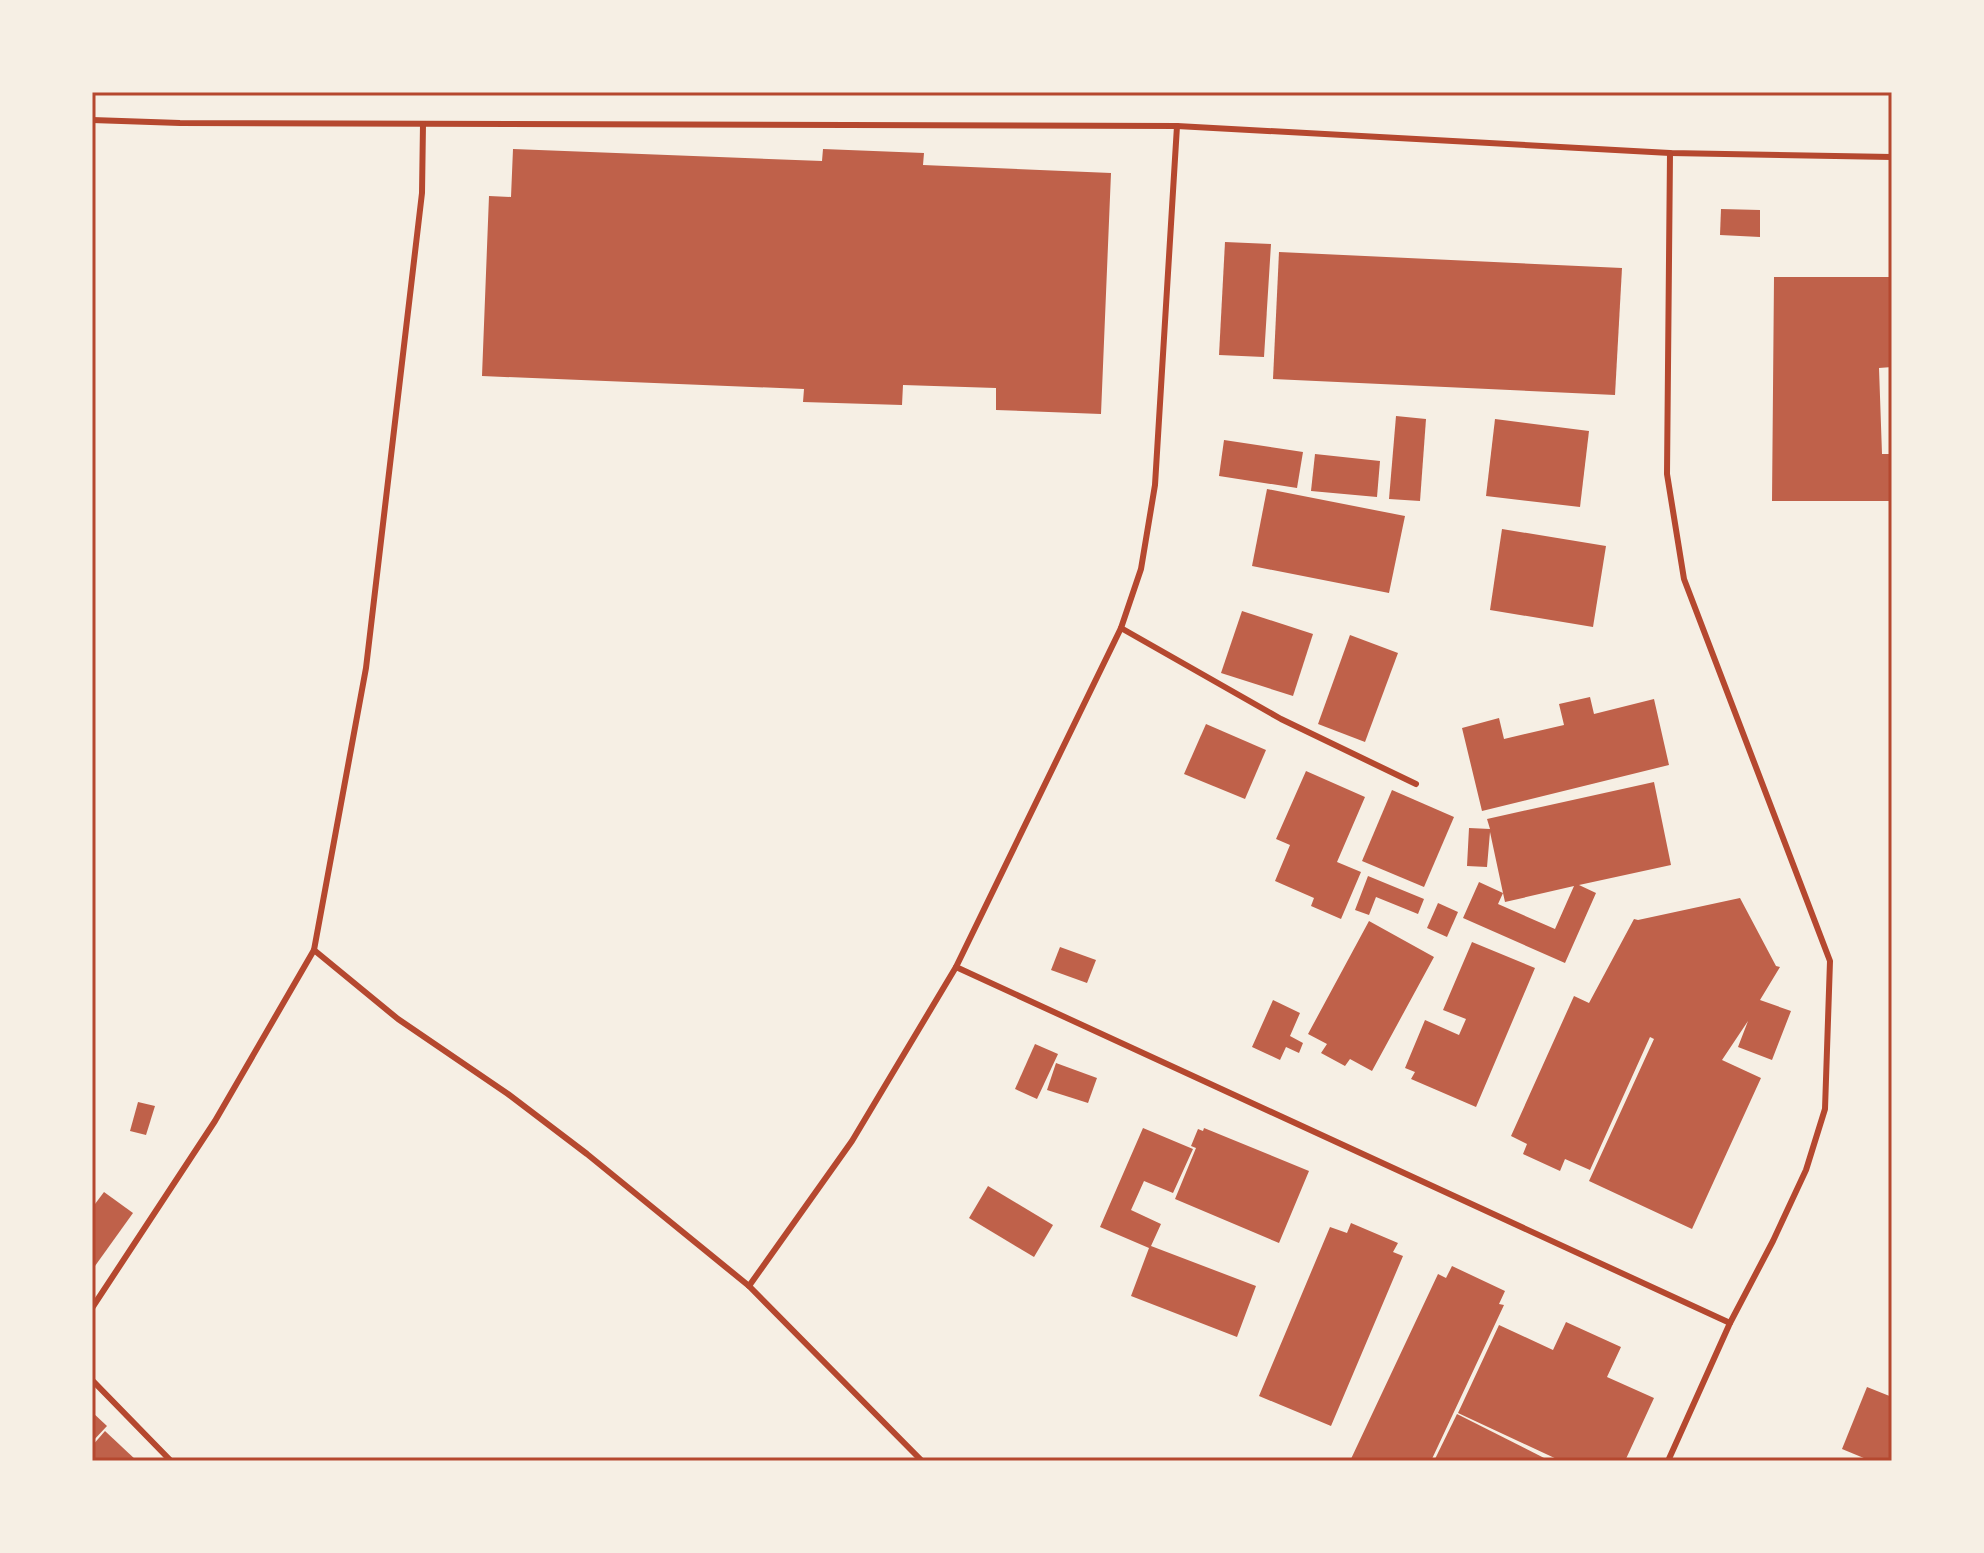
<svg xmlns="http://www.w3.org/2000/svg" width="1984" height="1553" font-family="'Varela Round',sans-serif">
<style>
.building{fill:#bf614a;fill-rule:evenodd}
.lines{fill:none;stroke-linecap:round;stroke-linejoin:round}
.service{stroke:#b5482f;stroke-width:6}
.neatline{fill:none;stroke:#b5482f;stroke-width:3}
</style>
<rect width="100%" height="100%" fill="#f6efe4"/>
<!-- building -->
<g class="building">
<polygon points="513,149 822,161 823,149 924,153 923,165 1111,173 1101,414 996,410 996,388 903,385 902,405 803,402 804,389 482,376 489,196 511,197"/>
<polygon points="1721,209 1760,210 1760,237 1720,235"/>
<polygon points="1225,242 1271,244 1264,357 1219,355"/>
<polygon points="1279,252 1622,268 1615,395 1273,379"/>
<polygon points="1774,277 1892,277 1892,367 1879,368 1882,454 1892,454 1892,501 1772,501"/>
<polygon points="1396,416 1426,419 1420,501 1389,499"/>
<polygon points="1495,419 1589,431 1580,507 1486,496"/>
<polygon points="1224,440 1303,452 1297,488 1219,476"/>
<polygon points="1315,454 1380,461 1377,497 1311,491"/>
<polygon points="1267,489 1405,516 1389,593 1252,566"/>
<polygon points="1502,529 1606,546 1593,627 1490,610"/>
<polygon points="1242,611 1313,634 1293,696 1221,673"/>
<polygon points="1350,635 1398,653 1365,742 1318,724"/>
<polygon points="1590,697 1594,714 1654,699 1669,765 1482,811 1462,728 1499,718 1504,739 1564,725 1559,704"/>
<polygon points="1206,724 1266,750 1245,799 1184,774"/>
<polygon points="1306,771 1365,797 1337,862 1361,872 1341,919 1311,906 1314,898 1275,881 1290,845 1276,839"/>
<path d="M 1654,782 L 1671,865 L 1579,885 L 1596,893 L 1565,963 L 1463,918 L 1479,882 L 1503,893 L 1490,832 L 1487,867 L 1467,866 L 1469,828 L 1490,829 L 1487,819 ZM 1574,886 L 1555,929 L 1498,904 L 1503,893 L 1505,902 Z"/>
<polygon points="1392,790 1454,817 1424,887 1362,861"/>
<polygon points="1368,876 1424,899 1418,914 1376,897 1369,915 1355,910"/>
<polygon points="1740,898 1776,966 1780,967 1760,1000 1791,1011 1772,1060 1738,1047 1748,1021 1722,1060 1761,1078 1692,1229 1589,1181 1654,1039 1650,1037 1590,1170 1565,1159 1560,1171 1523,1154 1527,1144 1511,1136 1574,996 1589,1003 1634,919 1638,920"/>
<polygon points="1438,903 1458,912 1447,937 1427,928"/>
<polygon points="1369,921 1434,957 1372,1071 1350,1059 1345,1066 1321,1053 1327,1044 1308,1034"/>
<polygon points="1472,942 1535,968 1476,1107 1411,1079 1415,1072 1405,1068 1425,1020 1459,1035 1466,1019 1443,1010"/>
<polygon points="1060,947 1096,960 1087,983 1051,970"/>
<polygon points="1273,1000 1300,1013 1290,1036 1303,1043 1299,1053 1286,1047 1280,1060 1252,1047"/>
<polygon points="1035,1044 1058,1054 1037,1099 1015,1089"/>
<polygon points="1056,1063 1097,1078 1088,1103 1047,1090"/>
<polygon points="138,1102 155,1106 146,1135 130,1131"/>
<polygon points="1143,1128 1193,1149 1173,1193 1144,1181 1131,1210 1161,1224 1151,1246 1256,1286 1237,1337 1131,1296 1149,1248 1100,1227"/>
<polygon points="1204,1128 1309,1171 1279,1243 1175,1199 1196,1148 1191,1146 1198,1129 1203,1131"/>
<polygon points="988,1186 1053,1225 1034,1257 969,1218"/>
<polygon points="104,1192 133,1213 95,1266 92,1264 92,1208"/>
<polygon points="1351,1223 1398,1243 1393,1252 1403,1256 1331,1426 1259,1396 1330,1227 1347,1233"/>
<polygon points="1452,1266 1505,1291 1499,1304 1504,1305 1431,1461 1350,1461 1438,1274 1446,1278"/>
<polygon points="1566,1322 1621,1347 1607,1377 1654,1398 1625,1461 1561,1461 1458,1413 1499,1325 1553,1350"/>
<polygon points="1867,1387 1892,1397 1892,1461 1871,1461 1842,1449"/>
<polygon points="92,1412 107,1426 92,1442"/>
<polygon points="1457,1414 1550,1461 1434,1461"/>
<polygon points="105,1431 137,1461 92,1461 92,1446"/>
</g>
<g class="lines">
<!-- service -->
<g class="service">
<polyline points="92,120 180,123 1177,126 1670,153 1892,157"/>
<polyline points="1121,628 1281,719 1416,784"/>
<polyline points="314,950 398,1019 508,1094 587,1154 749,1286 922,1461"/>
<polyline points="956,967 1730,1323"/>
<polyline points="749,1286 852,1141 956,967 1121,628 1141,569 1155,485 1177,126"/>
<polyline points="92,1308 215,1121 314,950 366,668 422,193 423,124"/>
<polyline points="92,1380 171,1461"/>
<polyline points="1668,1461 1730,1323 1773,1241 1806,1170 1825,1109 1830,961 1684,579 1667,474 1670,153"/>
</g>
</g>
<!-- border -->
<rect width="1984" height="1553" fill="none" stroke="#f6efe4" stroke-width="188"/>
<rect x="94" y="94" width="1796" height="1365" class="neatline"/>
</svg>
